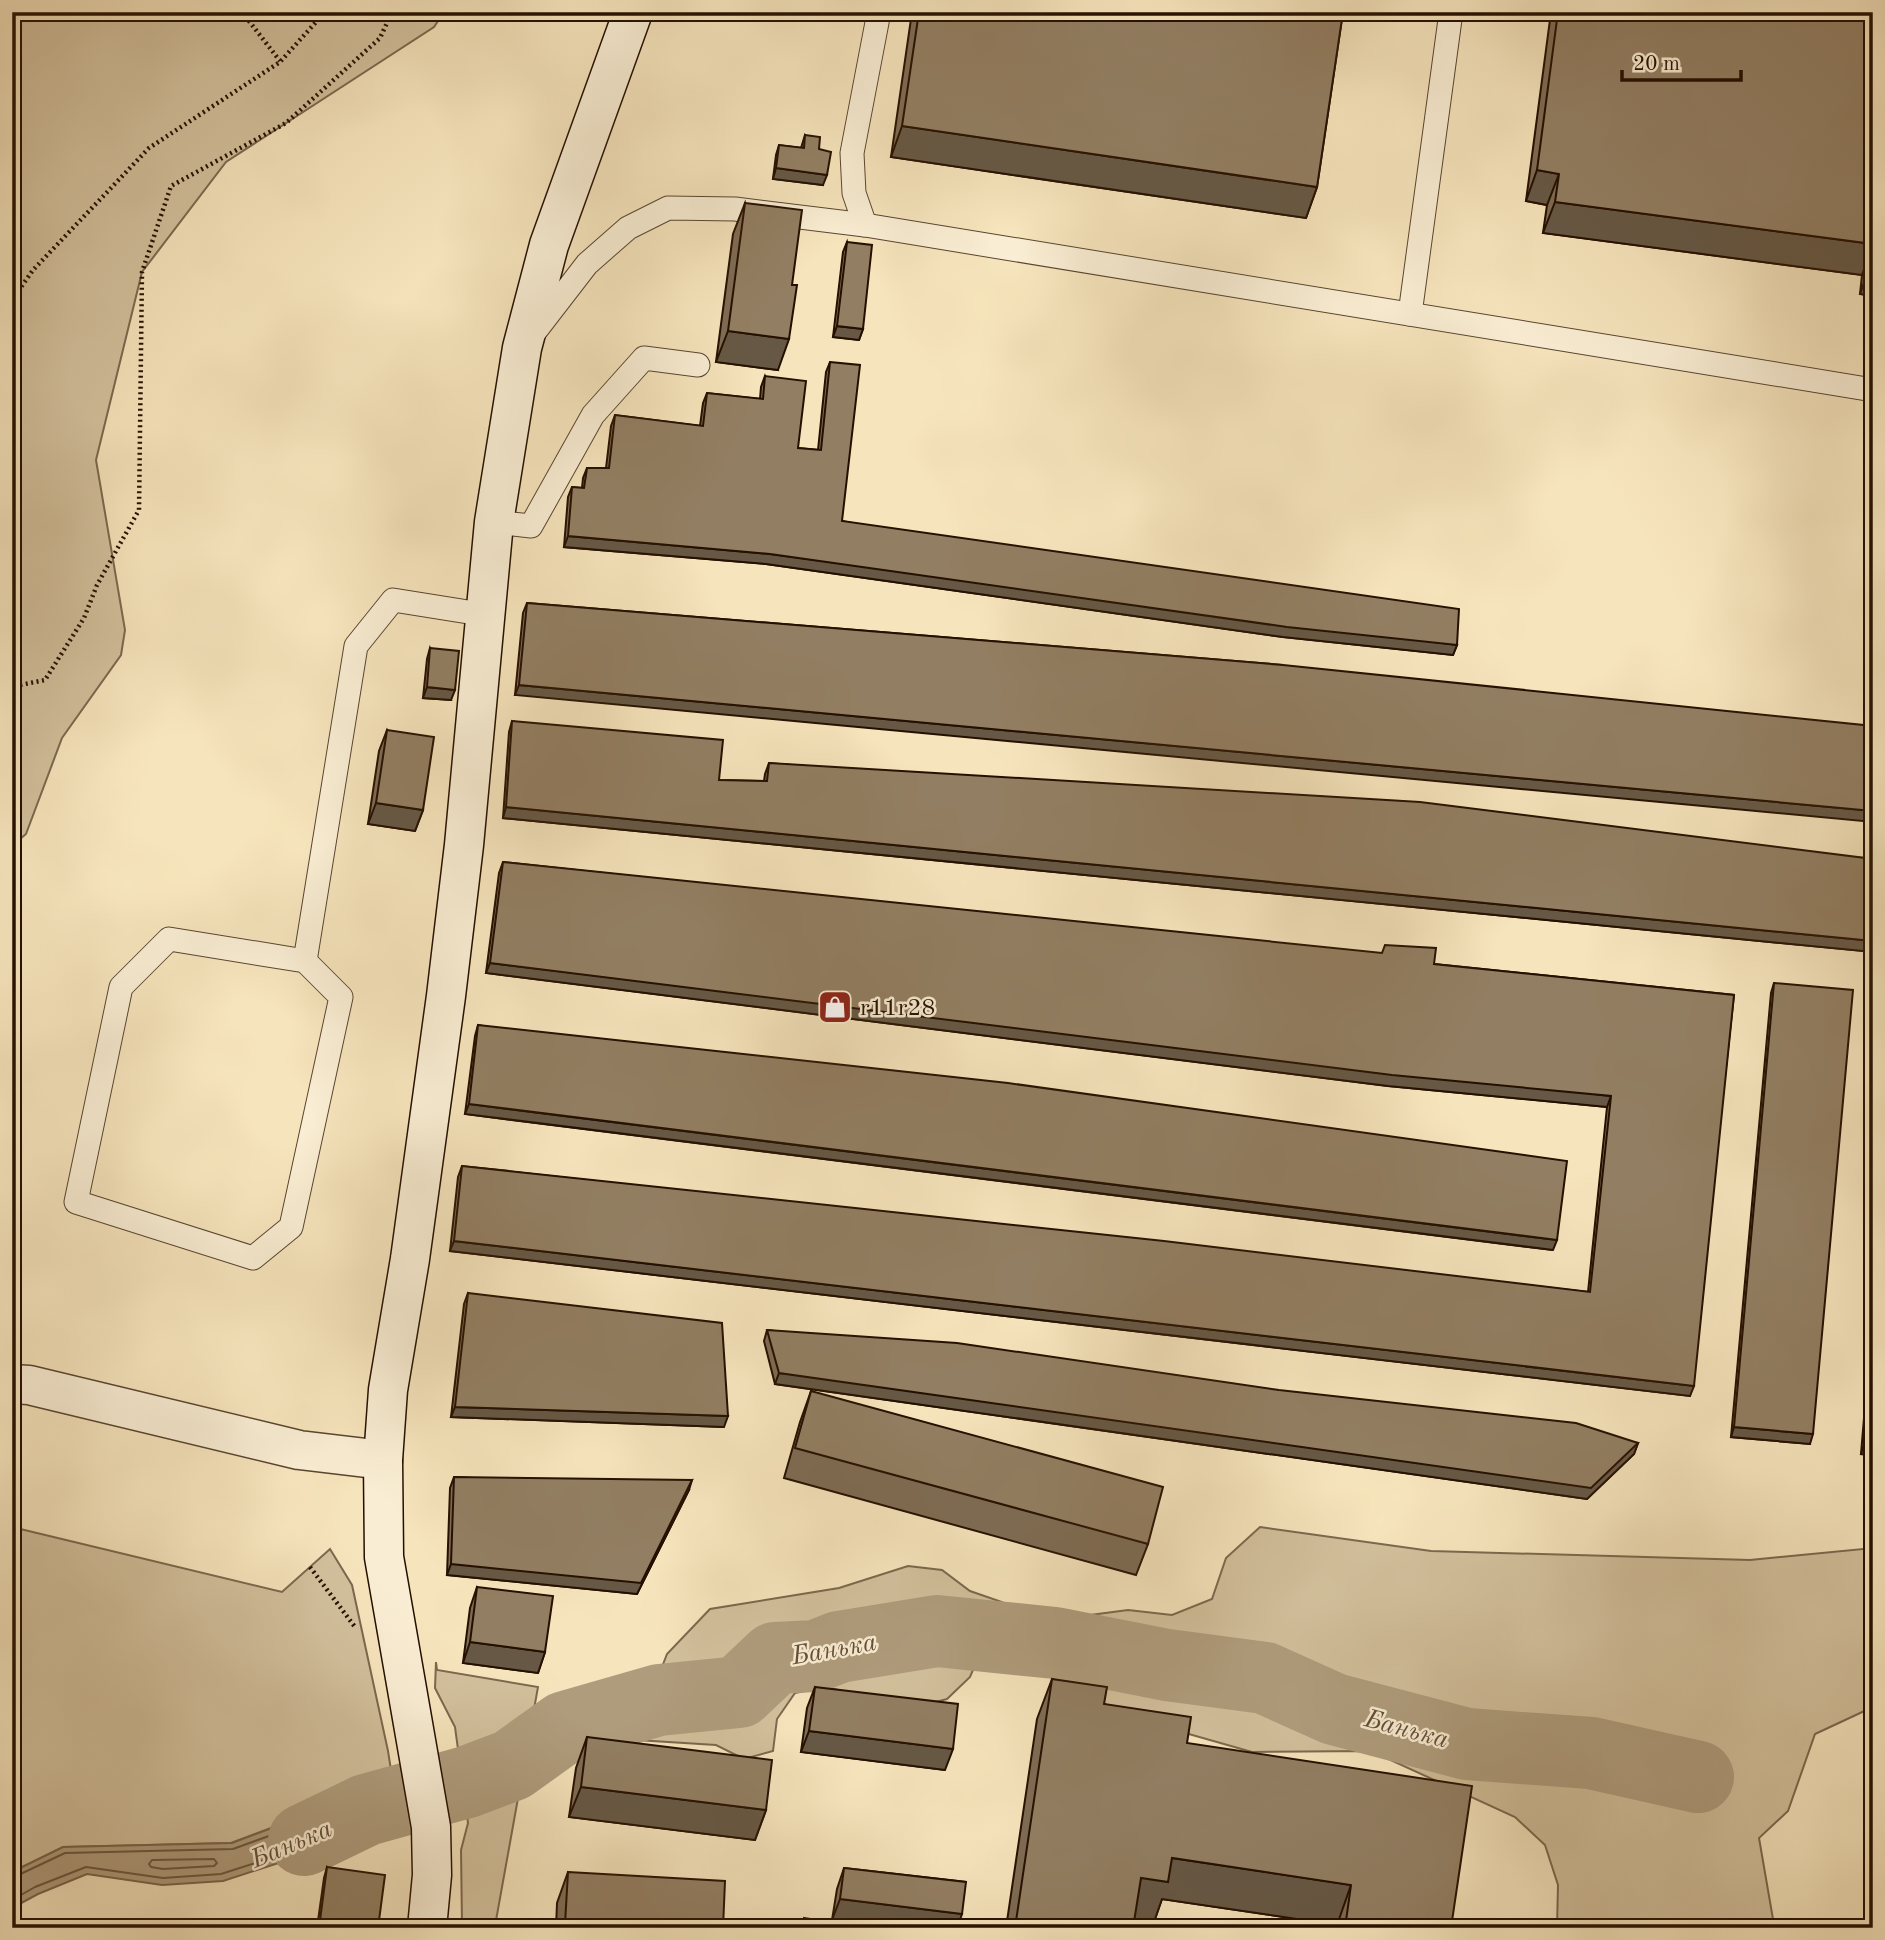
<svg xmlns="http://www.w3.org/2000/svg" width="1885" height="1940" font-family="'Old Standard TT',serif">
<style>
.green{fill:#d2c09c;stroke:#7c684e;stroke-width:2}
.water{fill:#af9c7c;stroke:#78644a;stroke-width:2}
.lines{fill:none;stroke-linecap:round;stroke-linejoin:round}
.shore{stroke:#6a563e;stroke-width:2}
.river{stroke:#af9c7c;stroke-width:72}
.service-casing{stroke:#59452f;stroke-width:25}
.minor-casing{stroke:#59452f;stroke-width:41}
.secondary-casing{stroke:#251000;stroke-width:41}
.path{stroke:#251000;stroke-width:4.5;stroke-dasharray:2 3.5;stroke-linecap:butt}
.service{stroke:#f9edd3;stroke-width:23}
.minor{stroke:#f9edd3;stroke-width:38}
.secondary{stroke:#f9edd3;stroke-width:38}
.wall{fill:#7e6c54;stroke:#251000;stroke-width:2}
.shaded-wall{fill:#665845;stroke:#251000;stroke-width:2}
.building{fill:#927e62;stroke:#251000;stroke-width:2}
.labels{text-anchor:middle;stroke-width:5;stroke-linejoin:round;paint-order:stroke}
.poi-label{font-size:24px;fill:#251000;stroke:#f9edd3;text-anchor:start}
.water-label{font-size:26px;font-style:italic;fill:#634f38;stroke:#f9edd3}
</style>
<rect width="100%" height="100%" fill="#f6e4bc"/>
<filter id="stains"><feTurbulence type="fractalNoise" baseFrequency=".00286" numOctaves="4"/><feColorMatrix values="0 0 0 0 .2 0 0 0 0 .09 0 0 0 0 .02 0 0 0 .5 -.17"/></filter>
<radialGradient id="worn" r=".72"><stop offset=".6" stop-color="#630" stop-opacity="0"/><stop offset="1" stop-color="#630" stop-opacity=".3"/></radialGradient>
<!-- green -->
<g class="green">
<polygon points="12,12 444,12 434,27 226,162 142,272 96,460 125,630 121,655 62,738 26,834 12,846"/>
<polygon points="12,1527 282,1592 330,1549 352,1585 388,1751 394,1789 333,1805 231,1843 63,1847 12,1872"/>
<polygon points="1260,1527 1431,1551 1750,1560 1873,1548 1873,1707 1815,1734 1788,1811 1759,1838 1773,1919 1769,1928 1557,1928 1558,1885 1545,1845 1515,1817 1371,1751 1252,1752 1094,1707 1060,1684 1060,1619 1128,1610 1172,1615 1212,1599 1226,1558"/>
<polygon points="908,1566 942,1570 970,1591 1002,1602 970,1677 947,1699 917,1707 825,1687 795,1693 777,1719 773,1751 744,1759 716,1745 621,1739 630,1707 655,1685 667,1654 710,1609 839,1588"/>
<polygon points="436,1662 437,1670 538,1687 495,1926 462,1925 461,1850 468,1823 455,1727 435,1688"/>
</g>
<!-- water -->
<polygon class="water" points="394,1789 399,1824 223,1881 162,1885 87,1874 38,1894 12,1908 12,1872 63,1847 232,1843 333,1805"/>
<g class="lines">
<!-- shore -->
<g class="shore">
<polygon points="214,1859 217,1863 214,1866 163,1869 151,1867 149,1864 152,1860"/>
<polyline points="12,1878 65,1853 233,1849 335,1812 385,1799 389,1802 391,1817 389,1820 221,1874 163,1878 86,1867 35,1887 12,1900"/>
</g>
<!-- river -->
<polyline class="river" points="304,1840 366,1810 467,1782 512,1765 565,1727 659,1700 739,1692 775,1658 816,1656 839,1647 937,1631 1055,1643 1167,1665 1265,1678 1334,1709 1467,1744 1591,1753 1698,1777"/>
<!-- service casing -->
<g class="service-casing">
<g id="service">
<polyline points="865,225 854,193 852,153 879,12"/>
<polyline points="1410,314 1451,12"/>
<polyline points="533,334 587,264 628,228 668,208 735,209 865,225 1873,390"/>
<polyline points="494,522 531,526 593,415 644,358 698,365"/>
<polygon points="169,939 305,961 341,997 291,1227 253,1258 76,1202 121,987"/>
<polyline points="305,961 356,646 393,600 487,615"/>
</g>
</g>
<!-- minor casing -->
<g class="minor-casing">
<polyline id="minor" points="12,1384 29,1385 299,1450 383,1460"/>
</g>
<!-- secondary casing -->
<g class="secondary-casing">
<polyline id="secondary" points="427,1928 432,1875 431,1827 384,1557 383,1460 388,1390 410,1259 446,996 464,845 494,522 522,348 549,245 633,12"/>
</g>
<!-- path -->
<g class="path">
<polyline points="242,12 280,61"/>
<polyline points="12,300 33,270 149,148 280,62 325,12"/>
<polyline points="12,692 20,685 45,680 84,618 97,585 139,510 142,272 171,186 286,123 380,38 392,12"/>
<polyline points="310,1567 355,1627"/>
</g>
<!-- service -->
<use href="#service" class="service"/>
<!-- minor -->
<use href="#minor" class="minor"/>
<!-- secondary -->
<use href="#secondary" class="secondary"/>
</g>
<!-- wall -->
<g class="wall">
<polygon points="912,12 1343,12 1317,187 1306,218 891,157"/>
<polygon points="1551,12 1873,12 1873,296 1860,294 1862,275 1543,233 1547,205 1526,201"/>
<polygon points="805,135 819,149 823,185 773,179 776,155 779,145 801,148"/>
<polygon points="745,203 778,370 716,362 733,234"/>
<polygon points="847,242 863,329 859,340 833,337 843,252"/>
<polygon points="830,362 842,521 1457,645 1453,655 1283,637 766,564 564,547 568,497 572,487 582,488 583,478 587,468 606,468 611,426 615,415 700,426 703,403 707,393 760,399 761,387 765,376 798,448 818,450 826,372"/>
<polygon points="527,603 1283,665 515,695 523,613"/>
<polygon points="430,648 451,700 423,698 427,659"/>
<polygon points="512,721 719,780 764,781 765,774 769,763 1873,859 1873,952 503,818 509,732"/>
<polygon points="387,730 423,810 415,831 368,824 379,751"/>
<polygon points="503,862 1434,964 1734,995 1690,1396 450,1251 458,1177 462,1166 1588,1292 1607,1107 1388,1086 486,973 499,873"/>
<polygon points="1774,983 1810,1444 1731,1437 1771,993"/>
<polygon points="478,1025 1553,1250 465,1114 475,1036"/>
<polygon points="468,1293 724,1427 451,1417 464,1304"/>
<polygon points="1873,1310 1873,1455 1861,1454"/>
<polygon points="767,1330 1638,1443 1634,1454 1587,1499 775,1384 764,1341"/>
<polygon points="811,1391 1148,1544 1136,1575 784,1478 800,1422"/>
<polygon points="454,1477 689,1490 637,1594 447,1575 450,1488"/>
<polygon points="477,1587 545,1652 538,1673 463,1663 470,1608"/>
<polygon points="1052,1679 1187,1743 1451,1928 1336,1928 1337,1925 1162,1899 1154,1922 1134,1919 1133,1928 1006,1928 1037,1719"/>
<polygon points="815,1687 945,1770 801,1752 807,1708"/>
<polygon points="587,1737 766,1810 755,1840 569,1817 576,1768"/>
<polygon points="327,1867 378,1928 317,1928 324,1878"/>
<polygon points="844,1868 966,1882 832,1920 837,1889"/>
<polygon points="568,1872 723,1928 556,1928 557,1903"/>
</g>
<!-- shaded-wall -->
<g class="shaded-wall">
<polygon points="902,126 1317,187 1306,218 891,157"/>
<polygon points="776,168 827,175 823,185 773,179"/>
<polygon points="1537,170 1559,174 1547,205 1526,201"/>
<polygon points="1555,202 1873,244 1873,246 1862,275 1543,233"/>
<polygon points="1871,263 1873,264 1873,296 1860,294"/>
<polygon points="837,326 863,329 859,340 833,337"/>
<polygon points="728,331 789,339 778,370 716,362"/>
<polygon points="568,536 770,554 1457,645 1453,655 1283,637 766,564 564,547"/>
<polygon points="519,685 1873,811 1873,822 515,695"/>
<polygon points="427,687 455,690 451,700 423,698"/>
<polygon points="376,803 423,810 415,831 368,824"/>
<polygon points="506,807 1873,941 1873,952 503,818"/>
<polygon points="490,963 1611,1096 1607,1107 1388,1086 486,973"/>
<polygon points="469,1104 1557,1240 1553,1250 465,1114"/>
<polygon points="454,1241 1694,1386 1690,1396 450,1251"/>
<polygon points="779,1373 1638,1443 1634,1454 1587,1499 775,1384"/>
<polygon points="455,1407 728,1416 724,1427 451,1417"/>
<polygon points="1734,1427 1813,1434 1810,1444 1731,1437"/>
<polygon points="1864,1444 1873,1445 1873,1455 1861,1454"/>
<polygon points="692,1480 689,1490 637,1594 447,1575 451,1564"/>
<polygon points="470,1642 545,1652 538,1673 463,1663"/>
<polygon points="809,1731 953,1749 945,1770 801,1752"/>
<polygon points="581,1787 766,1810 755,1840 569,1817"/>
<polygon points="1172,1858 1351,1885 1337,1925 1162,1899 1154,1922 1126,1918 1141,1878"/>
<polygon points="840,1899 962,1914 957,1928 896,1928 832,1920"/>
<polygon points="565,1924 636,1928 564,1928"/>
</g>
<!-- building -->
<g class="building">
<polygon points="919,12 1343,12 1317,187 902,126"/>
<polygon points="1558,12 1873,12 1873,244 1555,202 1559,174 1537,170"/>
<polygon points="805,135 820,137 819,149 831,152 827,175 776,168 779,145 804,148"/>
<polygon points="745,203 802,210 792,285 797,285 789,339 728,331"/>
<polygon points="847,242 872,245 863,329 837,326"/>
<polygon points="830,362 860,365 842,521 1459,609 1457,645 1287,627 770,554 568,536 572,487 584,488 587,468 609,468 615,415 703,426 707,393 763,399 765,376 806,381 798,448 821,450"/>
<polygon points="527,603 1283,665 1873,726 1873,811 519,685"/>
<polygon points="430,648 459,651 455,690 427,687"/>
<polygon points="512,721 723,740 719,780 767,781 769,763 1420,802 1873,859 1873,941 506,807"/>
<polygon points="387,730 434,737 423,810 376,803"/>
<polygon points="503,862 1382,953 1385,945 1436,948 1434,964 1734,995 1694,1386 454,1241 462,1166 1164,1241 1590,1292 1611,1096 1392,1075 490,963"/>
<polygon points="1774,983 1853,990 1813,1434 1734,1427"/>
<polygon points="478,1025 1008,1083 1567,1161 1557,1240 469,1104"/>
<polygon points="468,1293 722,1323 728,1416 455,1407"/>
<polygon points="767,1330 957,1343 1279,1390 1576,1423 1638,1443 1591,1488 779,1373"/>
<polygon points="1873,1345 1873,1445 1864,1444"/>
<polygon points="811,1391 1163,1487 1148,1544 795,1448"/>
<polygon points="454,1477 692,1480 641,1583 451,1564"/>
<polygon points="477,1587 553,1596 545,1652 470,1642"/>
<polygon points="1052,1679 1107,1687 1104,1704 1191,1717 1187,1743 1472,1786 1451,1928 1345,1928 1351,1885 1172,1858 1168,1882 1141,1878 1133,1928 1015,1928"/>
<polygon points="815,1687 958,1704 953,1749 809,1731"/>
<polygon points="587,1737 772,1760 766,1810 581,1787"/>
<polygon points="327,1867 385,1875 378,1928 319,1928"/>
<polygon points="844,1868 966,1882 962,1914 840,1899"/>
<polygon points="568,1872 725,1881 723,1928 636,1928 565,1924"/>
<polygon points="804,1918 868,1928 802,1928"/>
</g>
<!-- icons -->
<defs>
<g id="shop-square" transform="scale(1.75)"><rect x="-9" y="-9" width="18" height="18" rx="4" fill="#8f2418" stroke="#f9edd3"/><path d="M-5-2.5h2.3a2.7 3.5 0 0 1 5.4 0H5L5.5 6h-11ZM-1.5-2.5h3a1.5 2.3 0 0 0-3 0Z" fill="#fff"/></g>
</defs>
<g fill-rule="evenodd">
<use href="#shop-square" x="835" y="1007"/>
</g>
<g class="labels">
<!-- poi labels -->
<g class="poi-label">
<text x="860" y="1015">r11r28</text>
</g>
<!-- water labels -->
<g class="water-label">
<text transform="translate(834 1648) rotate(-10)" y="9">Банька</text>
<text transform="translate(1407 1728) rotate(15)" y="9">Банька</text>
<text transform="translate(291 1843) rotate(-23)" y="9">Банька</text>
</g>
</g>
<!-- margin -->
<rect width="1885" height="1940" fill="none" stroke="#f6e4bc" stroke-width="42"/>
<rect x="14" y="14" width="1857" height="1912" fill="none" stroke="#251000" stroke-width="3.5"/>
<rect x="21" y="21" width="1843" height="1898" fill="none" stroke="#251000" stroke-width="2"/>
<!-- scale -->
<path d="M1622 70v10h119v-10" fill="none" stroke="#251000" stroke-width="3.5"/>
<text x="1633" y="70" font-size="21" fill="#251000" stroke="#f9edd3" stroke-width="5" paint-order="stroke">20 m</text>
<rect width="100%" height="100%" filter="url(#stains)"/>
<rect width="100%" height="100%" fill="url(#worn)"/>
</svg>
